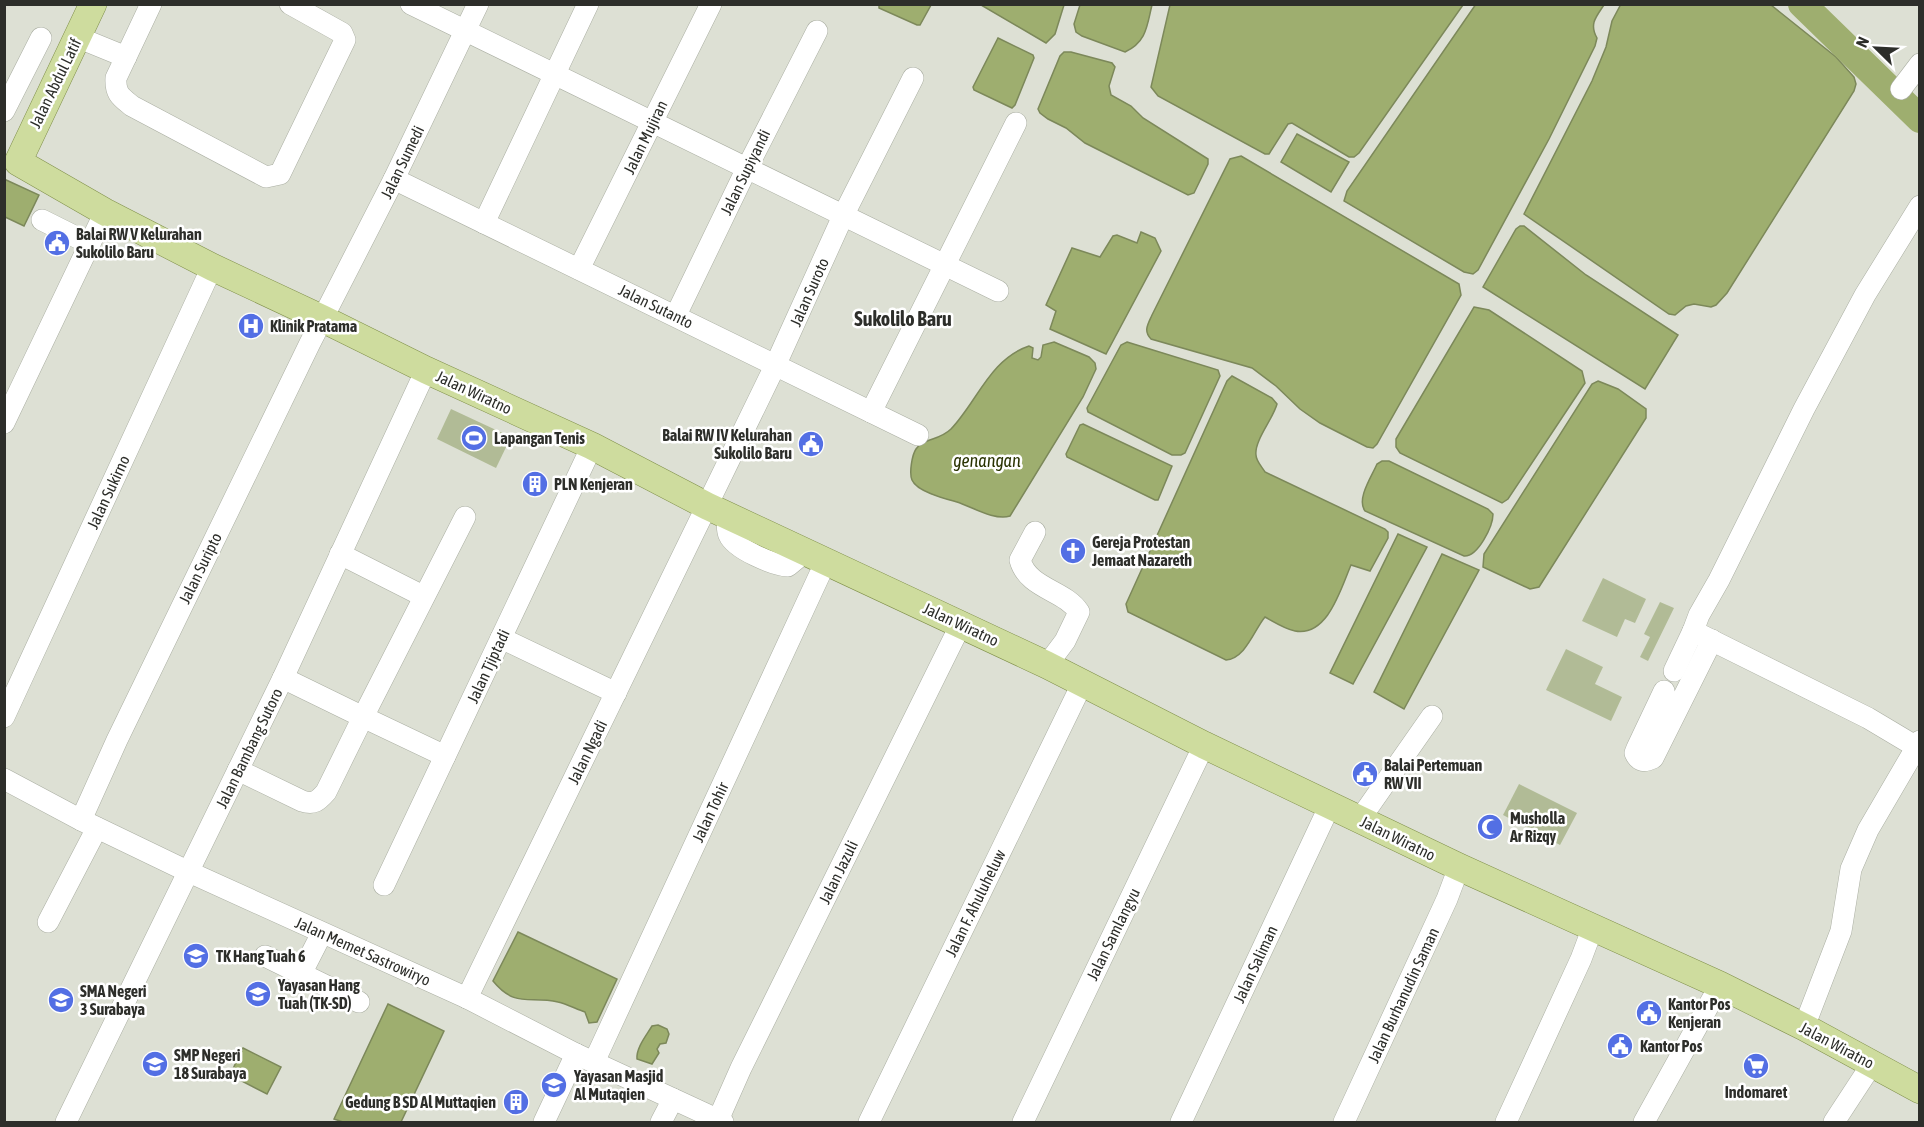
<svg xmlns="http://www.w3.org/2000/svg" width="1924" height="1127" font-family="'Asap Condensed',sans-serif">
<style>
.green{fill:#b1bb96}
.water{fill:#9eae6f;stroke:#7c885a;stroke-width:1.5}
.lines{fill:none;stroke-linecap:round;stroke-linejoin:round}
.river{stroke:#9eae6f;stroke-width:28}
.minor-casing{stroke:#aaaea2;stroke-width:22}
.major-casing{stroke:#80904b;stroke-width:28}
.minor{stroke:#fff;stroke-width:21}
.major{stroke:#cedc9e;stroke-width:27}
.labels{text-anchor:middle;stroke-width:5;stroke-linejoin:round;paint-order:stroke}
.street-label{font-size:16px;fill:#2d2e2a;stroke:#fff}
.poi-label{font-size:16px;font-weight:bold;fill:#2d2e2a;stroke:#fff;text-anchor:start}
.water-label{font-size:18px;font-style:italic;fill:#2a3302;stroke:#fff}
.quarter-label{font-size:20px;font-weight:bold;fill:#2d2e2a;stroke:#fff}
</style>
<rect width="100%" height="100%" fill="#dde0d4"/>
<!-- green -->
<g class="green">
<polygon points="451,409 511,437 496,468 437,439"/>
<polygon points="1603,578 1646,599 1635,623 1625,619 1617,637 1582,621"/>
<polygon points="1660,602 1674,608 1648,661 1640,657 1650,637 1644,634"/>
<polygon points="1566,649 1603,667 1595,684 1622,697 1611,721 1546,690"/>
<polygon points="1519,784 1577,813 1560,845 1503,815"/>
</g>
<!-- water -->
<g class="water">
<polygon points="879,4 931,4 931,5 920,25 917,25 879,8"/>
<path d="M 1476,4 L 1604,5 C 1596,17 1589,24 1597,38 L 1595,46 L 1549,139 L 1478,270 L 1473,274 L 1464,272 L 1344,201 L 1347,191 Z"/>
<polygon points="1621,4 1771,5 1836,57 1854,77 1856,84 1854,91 1727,293 1716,305 1711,307 1694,304 1686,306 1675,315 1669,314 1524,214 1592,81 1606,47 1612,21"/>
<polygon points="981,5 1064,5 1055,34 1046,43"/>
<path d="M 1080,5 L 1080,4 L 1152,5 C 1147,25 1147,42 1125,52 L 1082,36 L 1076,32 L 1074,24 Z"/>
<polygon points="1170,5 1170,4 1463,5 1359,153 1354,157 1349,157 1292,123 1288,124 1269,154 1265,154 1158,96 1151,87"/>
<polygon points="998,38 1033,55 1034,58 1015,105 1012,108 974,90 973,87"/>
<polygon points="1064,52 1071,52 1112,63 1115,67 1109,86 1111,95 1131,106 1143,118 1208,159 1208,164 1194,193 1188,195 1085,143 1066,128 1048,119 1040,113 1038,109 1060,56"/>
<polygon points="1297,134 1349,162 1331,192 1281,162"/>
<path d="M 1241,156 L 1459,284 L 1461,295 L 1377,444 L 1373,448 L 1367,447 L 1320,423 L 1300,409 L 1276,386 L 1252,368 L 1151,339 C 1143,331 1148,324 1152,315 L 1230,159 Z"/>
<polygon points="4,179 39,195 24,226 5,217"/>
<polygon points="1520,226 1524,226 1586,275 1678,335 1645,389 1483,287 1516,229"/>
<polygon points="1141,232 1155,238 1161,251 1106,354 1050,329 1056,311 1046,305 1072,248 1100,257 1113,236 1117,235 1137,243"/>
<polygon points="1474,307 1489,310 1582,371 1585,383 1508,499 1502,503 1400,453 1396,447 1396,439"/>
<path d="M 1054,342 L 1089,357 L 1095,363 L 1096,369 L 1083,397 L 1010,516 C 995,521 972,507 957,502 C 946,499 917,492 912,480 C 909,473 912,455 916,449 C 923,438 939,441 951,429 C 977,402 990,359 1029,346 L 1033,348 L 1032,358 L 1038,360 L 1041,357 L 1043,345 Z"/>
<polygon points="1127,342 1218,370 1220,376 1185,453 1181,455 1172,455 1088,412 1087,408 1121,345"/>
<path d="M 1232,376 L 1272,398 L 1277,404 C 1273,419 1254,441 1256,455 C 1256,461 1262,467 1265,472 L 1385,529 L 1388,532 L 1388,538 L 1370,571 L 1351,565 C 1341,588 1328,637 1295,631 C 1285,629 1274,622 1265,617 C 1254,630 1246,658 1226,660 L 1128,612 L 1126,604 L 1227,381 Z"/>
<polygon points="1598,381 1618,389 1646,409 1646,418 1539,587 1530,589 1483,567 1484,554 1592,384"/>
<polygon points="1083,424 1172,466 1158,500 1155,500 1067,457 1066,454 1080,425"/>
<path d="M 1382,461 L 1389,461 L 1488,509 L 1493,514 C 1493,526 1478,557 1464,556 L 1365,511 C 1356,499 1372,476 1377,464 Z"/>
<polygon points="1398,534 1427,547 1353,684 1330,673"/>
<polygon points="1442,554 1479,570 1404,709 1374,692"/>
<path d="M 518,932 L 617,979 L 597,1022 L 589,1023 L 585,1012 C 576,1009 567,1004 558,1002 C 530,995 516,1009 493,981 Z"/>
<polygon points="388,1004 444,1031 401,1122 343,1122 334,1119"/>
<path d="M 658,1025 L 667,1029 L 669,1034 L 666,1043 L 660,1044 L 657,1049 L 659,1053 L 652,1064 L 637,1059 C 636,1048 646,1036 652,1026 Z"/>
<polygon points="243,1048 281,1067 267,1094 230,1075"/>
</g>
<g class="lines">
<!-- river -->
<polyline class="river" points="1802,4 1920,119"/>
<!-- minor casing -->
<g class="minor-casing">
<g id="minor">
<path d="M 151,4 L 116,78 C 115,94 121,97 132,106 L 266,177 L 280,174 L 345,40 L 342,33 L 290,4"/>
<path d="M 411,4 C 606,101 802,196 998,291"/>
<polyline points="77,37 126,57"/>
<polyline points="1901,89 1920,64"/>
<polyline points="4,111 41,38"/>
<polyline points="394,179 918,435"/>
<polyline points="1920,206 1865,295 1804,409 1719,580 1699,615 1693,631 1868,718 1920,749"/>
<polyline points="42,220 90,244"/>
<polyline points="484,223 588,4"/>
<polyline points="579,269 711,4"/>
<polyline points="676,315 747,168 817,31"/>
<polyline points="871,412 1016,123"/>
<polyline points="4,423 105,212"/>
<path d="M 727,516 C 728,522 726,529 729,535 C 735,549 773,565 788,566 L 805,552"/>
<path d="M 1035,532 L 1020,560 C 1028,589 1065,590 1079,612 L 1065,641 L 1047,665"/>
<polyline points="340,554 423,596"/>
<polyline points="501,638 616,693"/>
<polyline points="1674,671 1693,631"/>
<polyline points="283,678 363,717 465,517"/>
<path d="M 1664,691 L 1637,748 L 1635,753 C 1639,762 1645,762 1653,758 L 1712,640"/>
<polyline points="4,717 212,267"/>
<path d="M 238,770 L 302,801 C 314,805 318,801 326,792 L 363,717 L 445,756"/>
<polyline points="4,779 81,820 189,872 467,998 576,1054 723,1122"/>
<polyline points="1360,819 1432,716"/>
<polyline points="81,820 117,740 310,343 394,179 478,4"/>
<polyline points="384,885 592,446"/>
<polyline points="48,922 97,828"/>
<polyline points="265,956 359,1002"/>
<polyline points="301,974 322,933"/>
<polyline points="467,998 775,366 843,216 913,78"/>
<polyline points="1804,1027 1841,931 1851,869 1868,830 1920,741"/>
<polyline points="594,1062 826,561"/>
<polyline points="718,1120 741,1068 961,624"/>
<polyline points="66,1122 283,678 426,370"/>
<polyline points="544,1122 576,1054"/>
<polyline points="661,1122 673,1099"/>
<polyline points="869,1122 1082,684"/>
<polyline points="1023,1122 1204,745"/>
<polyline points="1181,1122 1330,805"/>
<polyline points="1344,1122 1447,899 1459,867"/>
<polyline points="1506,1122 1581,959 1593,927"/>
<polyline points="1644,1122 1720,985"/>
<polyline points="1834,1122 1872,1064"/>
</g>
</g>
<!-- major casing -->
<g class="major-casing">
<polyline id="major" points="93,4 18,162 105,212 212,267 323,319 426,370 592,446 707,506 1047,665 1204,745 1459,867 1720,985 1804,1027 1920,1090"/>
</g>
<!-- minor -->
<use href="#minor" class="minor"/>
<!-- major -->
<use href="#major" class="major"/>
</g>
<!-- icons -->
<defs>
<g id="civic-disc" transform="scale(1.35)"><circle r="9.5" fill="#536fe4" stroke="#fff"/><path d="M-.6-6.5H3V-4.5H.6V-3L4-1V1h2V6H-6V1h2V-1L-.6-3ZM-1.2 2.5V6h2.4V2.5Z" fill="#fff"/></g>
<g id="hospital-disc" transform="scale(1.35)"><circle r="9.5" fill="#536fe4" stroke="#fff"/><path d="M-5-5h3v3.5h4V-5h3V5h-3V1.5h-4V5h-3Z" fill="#fff"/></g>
<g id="stadium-disc" transform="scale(1.35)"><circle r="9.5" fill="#536fe4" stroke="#fff"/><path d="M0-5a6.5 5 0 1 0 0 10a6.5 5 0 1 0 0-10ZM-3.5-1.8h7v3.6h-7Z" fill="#fff"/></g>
<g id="building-disc" transform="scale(1.35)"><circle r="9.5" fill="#536fe4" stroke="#fff"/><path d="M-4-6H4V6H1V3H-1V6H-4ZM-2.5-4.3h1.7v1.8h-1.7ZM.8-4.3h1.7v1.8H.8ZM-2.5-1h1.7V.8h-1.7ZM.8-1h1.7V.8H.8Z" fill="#fff"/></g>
<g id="church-disc" transform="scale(1.35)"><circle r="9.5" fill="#536fe4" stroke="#fff"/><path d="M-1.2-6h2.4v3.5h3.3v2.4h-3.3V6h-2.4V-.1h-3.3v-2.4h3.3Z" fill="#fff"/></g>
<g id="mosque-disc" transform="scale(1.35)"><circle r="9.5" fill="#536fe4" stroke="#fff"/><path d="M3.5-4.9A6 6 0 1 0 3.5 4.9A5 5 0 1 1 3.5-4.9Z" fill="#fff"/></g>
<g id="school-disc" transform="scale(1.35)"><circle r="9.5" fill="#536fe4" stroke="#fff"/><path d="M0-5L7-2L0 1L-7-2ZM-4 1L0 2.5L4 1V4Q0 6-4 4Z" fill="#fff"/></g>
<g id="supermarket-disc" transform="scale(1.35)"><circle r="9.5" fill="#536fe4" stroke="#fff"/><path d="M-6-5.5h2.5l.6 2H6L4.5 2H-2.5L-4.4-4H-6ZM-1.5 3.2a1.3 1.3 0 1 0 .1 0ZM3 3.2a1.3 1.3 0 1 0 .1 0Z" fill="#fff"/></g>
</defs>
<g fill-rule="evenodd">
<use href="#civic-disc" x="57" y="243"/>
<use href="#hospital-disc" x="251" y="326"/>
<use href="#stadium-disc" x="474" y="438"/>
<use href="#civic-disc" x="811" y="444"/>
<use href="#building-disc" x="535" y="484"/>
<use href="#church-disc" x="1073" y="551"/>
<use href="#civic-disc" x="1365" y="774"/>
<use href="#mosque-disc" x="1490" y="827"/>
<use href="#school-disc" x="196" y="956"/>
<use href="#school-disc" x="258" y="994"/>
<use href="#school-disc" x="61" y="1000"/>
<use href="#civic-disc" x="1649" y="1013"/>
<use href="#civic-disc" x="1620" y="1046"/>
<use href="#school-disc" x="155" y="1064"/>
<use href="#supermarket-disc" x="1756" y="1066"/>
<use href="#school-disc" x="554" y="1085"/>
<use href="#building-disc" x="516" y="1102"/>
</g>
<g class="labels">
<!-- street labels -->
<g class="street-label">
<text transform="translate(55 83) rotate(-64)" y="6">Jalan Abdul Latif</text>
<text transform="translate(645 137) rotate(-64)" y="6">Jalan Mujiran</text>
<text transform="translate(402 162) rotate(-64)" y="6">Jalan Sumedi</text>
<text transform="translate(745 172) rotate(-64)" y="6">Jalan Supiyandi</text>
<text transform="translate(809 292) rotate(-66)" y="6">Jalan Suroto</text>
<text transform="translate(656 306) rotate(26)" y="6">Jalan Sutanto</text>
<text transform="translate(474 392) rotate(25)" y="6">Jalan Wiratno</text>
<text transform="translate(108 492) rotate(-65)" y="6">Jalan Sukirno</text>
<text transform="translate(200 568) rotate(-64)" y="6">Jalan Suripto</text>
<text transform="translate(961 624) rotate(25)" y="6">Jalan Wiratno</text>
<text transform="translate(488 666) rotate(-65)" y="6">Jalan Tjiptadi</text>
<text transform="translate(249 748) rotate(-64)" y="6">Jalan Bambang Sutoro</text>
<text transform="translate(587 752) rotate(-64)" y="6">Jalan Ngadi</text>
<text transform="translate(710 812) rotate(-65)" y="6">Jalan Tohir</text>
<text transform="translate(1398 838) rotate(26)" y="6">Jalan Wiratno</text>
<text transform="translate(838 872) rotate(-64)" y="6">Jalan Jazuli</text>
<text transform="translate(975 903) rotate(-64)" y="6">Jalan F. Ahuluheluw</text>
<text transform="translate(1113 934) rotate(-64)" y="6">Jalan Samlangyu</text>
<text transform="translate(363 951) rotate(24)" y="6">Jalan Memet Sastrowiryo</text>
<text transform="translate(1255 964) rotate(-65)" y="6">Jalan Saliman</text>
<text transform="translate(1403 995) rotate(-65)" y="6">Jalan Burhanudin Saman</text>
<text transform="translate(1837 1045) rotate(28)" y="6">Jalan Wiratno</text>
</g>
<!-- poi labels -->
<g class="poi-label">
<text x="76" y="240">Balai RW V Kelurahan<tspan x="76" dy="18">Sukolilo Baru</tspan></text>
<text x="270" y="332">Klinik Pratama</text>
<text x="792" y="441" text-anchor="end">Balai RW IV Kelurahan<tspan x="792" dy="18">Sukolilo Baru</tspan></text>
<text x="494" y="444">Lapangan Tenis</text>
<text x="554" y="490">PLN Kenjeran</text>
<text x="1092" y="548">Gereja Protestan<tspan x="1092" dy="18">Jemaat Nazareth</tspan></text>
<text x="1384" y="771">Balai Pertemuan<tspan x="1384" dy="18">RW VII</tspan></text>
<text x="1510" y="824">Musholla<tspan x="1510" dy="18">Ar Rizqy</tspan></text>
<text x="216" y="962">TK Hang Tuah 6</text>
<text x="278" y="991">Yayasan Hang<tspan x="278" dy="18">Tuah (TK-SD)</tspan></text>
<text x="80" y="997">SMA Negeri<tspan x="80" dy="18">3 Surabaya</tspan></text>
<text x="1668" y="1010">Kantor Pos<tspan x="1668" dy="18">Kenjeran</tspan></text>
<text x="1640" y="1052">Kantor Pos</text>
<text x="174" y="1061">SMP Negeri<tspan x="174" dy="18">18 Surabaya</tspan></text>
<text x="574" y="1082">Yayasan Masjid<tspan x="574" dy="18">Al Mutaqien</tspan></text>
<text x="1756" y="1098" text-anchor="middle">Indomaret</text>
<text x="496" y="1108" text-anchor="end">Gedung B SD Al Muttaqien</text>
</g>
<!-- water labels -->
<g class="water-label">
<text x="987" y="467">genangan</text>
</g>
<!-- quarter labels -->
<g class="quarter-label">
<text x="903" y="326">Sukolilo Baru</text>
</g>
</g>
<!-- border -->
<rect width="1924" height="1127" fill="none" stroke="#2d2e2a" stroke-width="12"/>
<!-- north arrow -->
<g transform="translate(1876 48) rotate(294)" stroke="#ffffff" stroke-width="4.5" paint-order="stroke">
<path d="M0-4.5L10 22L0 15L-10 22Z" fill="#2d2e2a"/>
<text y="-9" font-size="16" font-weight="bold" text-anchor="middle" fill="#2d2e2a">N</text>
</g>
</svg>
